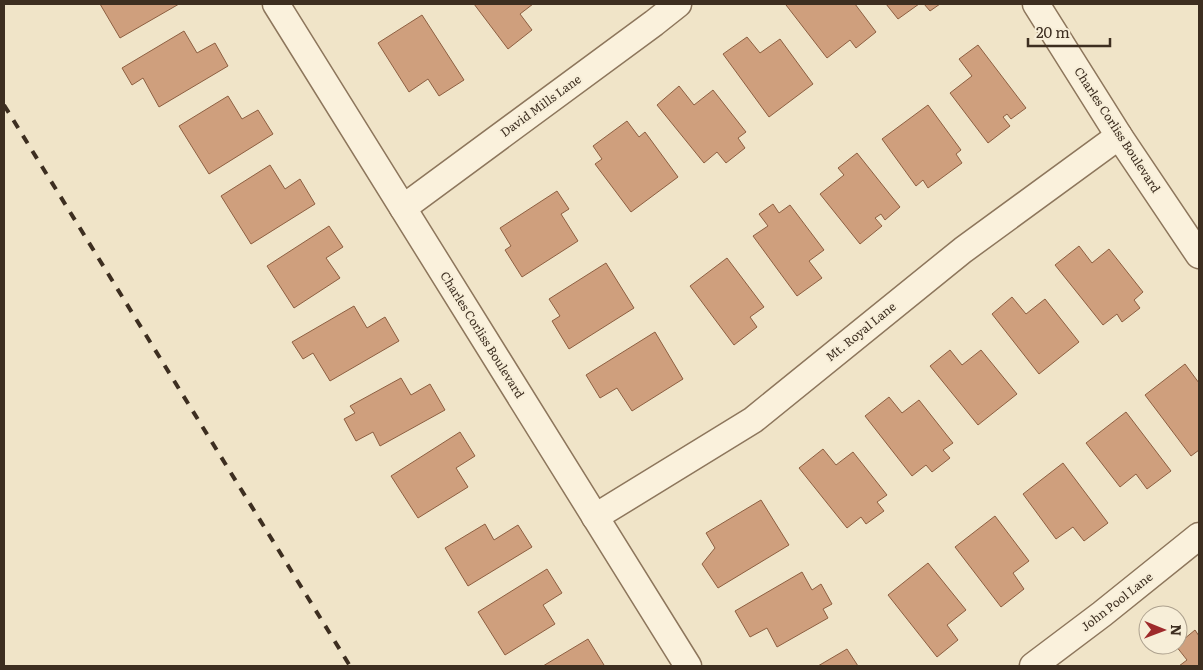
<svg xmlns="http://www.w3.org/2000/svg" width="1203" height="670" font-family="Literata,serif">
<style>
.building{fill:#cf9f7d;stroke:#8d5f41}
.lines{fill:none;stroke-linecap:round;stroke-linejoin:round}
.minor-casing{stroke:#8d765c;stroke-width:29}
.minor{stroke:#faf1dc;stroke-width:26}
.rail{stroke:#3d2e20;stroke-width:4;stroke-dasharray:9 9;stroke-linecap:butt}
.labels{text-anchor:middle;stroke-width:4;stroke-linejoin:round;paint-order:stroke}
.street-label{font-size:12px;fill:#3d2e20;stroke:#f7eed8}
</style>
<rect width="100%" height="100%" fill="#f0e4c8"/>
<!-- building -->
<g class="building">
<polygon points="100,4 179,4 120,38"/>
<polygon points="474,4 533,4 520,14 532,30 508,49"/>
<polygon points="788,4 855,4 876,32 856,48 850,40 827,58 786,5"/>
<polygon points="886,4 919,4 898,19"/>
<polygon points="924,4 940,4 930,11"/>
<polygon points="422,15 464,80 439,96 428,79 409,92 378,43"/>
<polygon points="184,31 197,53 215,43 228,66 159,107 143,78 132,85 122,68"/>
<polygon points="747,37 760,53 780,39 813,84 769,117 723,54"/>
<polygon points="978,45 1026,108 1011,119 1007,114 1003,117 1010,126 988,143 950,93 972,76 959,59"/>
<polygon points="679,86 694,105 713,90 746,132 738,138 745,148 726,163 717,152 704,163 657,105"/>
<polygon points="228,96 242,119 258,110 273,134 209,174 179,126"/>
<polygon points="928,105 961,150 956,154 962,163 928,188 923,180 916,186 882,139"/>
<polygon points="627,121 639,137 645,132 678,177 631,212 595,164 602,159 593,146"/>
<polygon points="857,153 900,207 885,220 881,214 875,218 882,226 860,244 820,194 844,175 838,168"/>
<polygon points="270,165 285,189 300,179 315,204 251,244 221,196"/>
<polygon points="557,191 569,209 561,214 578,241 522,277 505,250 511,246 500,228"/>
<polygon points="773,204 779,213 790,205 824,250 809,261 822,278 797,296 753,236 768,226 759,214"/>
<polygon points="329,226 343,247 326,258 340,278 294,308 267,266"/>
<polygon points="1079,246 1092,263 1109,249 1143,292 1134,300 1140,308 1122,322 1117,314 1103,325 1055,265"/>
<polygon points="727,258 764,307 750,317 757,327 734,345 690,286"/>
<polygon points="606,263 634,308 569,349 552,321 560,316 549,299"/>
<polygon points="1012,297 1026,314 1045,299 1079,342 1039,374 992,314"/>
<polygon points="354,306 367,328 385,317 399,341 330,381 313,353 303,359 292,342"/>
<polygon points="655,332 683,379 632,411 617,388 600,398 586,375"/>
<polygon points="950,350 962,365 981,350 1017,394 978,425 930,366"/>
<polygon points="1185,364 1199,383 1199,450 1191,456 1145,395"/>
<polygon points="401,378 411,395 430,384 445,410 380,446 373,432 356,441 344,419 355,413 350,406"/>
<polygon points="889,397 902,413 919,400 953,443 943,450 950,458 932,472 926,465 912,476 865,416"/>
<polygon points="1126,412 1171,471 1147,489 1136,474 1120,487 1086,443"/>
<polygon points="460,432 475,456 456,468 468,487 418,518 391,476"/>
<polygon points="823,449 836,465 853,452 887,495 877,502 884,511 866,524 861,517 847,528 799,468"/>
<polygon points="1063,463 1108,523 1084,541 1073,527 1056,539 1023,494"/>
<polygon points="761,500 789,545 718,588 702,564 715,548 706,533"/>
<polygon points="995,516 1029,561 1013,573 1024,589 1001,607 955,547"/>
<polygon points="485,524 494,540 518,525 532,547 468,586 445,548"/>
<polygon points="928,563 966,610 947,625 958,640 937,657 888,595"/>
<polygon points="547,569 562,593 543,605 555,624 505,655 478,612"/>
<polygon points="802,572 812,590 821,584 832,604 823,609 828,618 777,647 767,628 750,637 735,611"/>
<polygon points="1195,630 1199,636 1199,666 1179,666 1187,660 1176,646 1178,645 1178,644"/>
<polygon points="588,639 604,665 602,666 543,666"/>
<polygon points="847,649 858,666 818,666"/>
</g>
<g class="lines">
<!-- minor casing -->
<g class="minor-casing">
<g id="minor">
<polyline points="276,4 688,666"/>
<polyline points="1036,4 1119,136 1199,255"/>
<polyline points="403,208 654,23 678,4"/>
<polyline points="595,517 753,420 963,250 1119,136"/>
<polyline points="1033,666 1102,614 1199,536"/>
</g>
</g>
<!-- minor -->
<use href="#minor" class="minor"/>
<!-- rail -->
<polyline class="rail" points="4,105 350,666"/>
</g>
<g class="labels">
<!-- street labels -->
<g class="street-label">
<text transform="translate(541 106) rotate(-36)" y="4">David Mills Lane</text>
<text transform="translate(1117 130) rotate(57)" y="4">Charles Corliss Boulevard</text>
<text transform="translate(861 332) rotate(-39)" y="4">Mt. Royal Lane</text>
<text transform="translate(482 335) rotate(58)" y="4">Charles Corliss Boulevard</text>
<text transform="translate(1117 602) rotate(-38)" y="4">John Pool Lane</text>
</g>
</g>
<!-- border -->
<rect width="1203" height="670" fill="none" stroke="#3d2e20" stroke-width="10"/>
<!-- north arrow -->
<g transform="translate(1163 630) rotate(91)"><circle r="24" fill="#f7eed8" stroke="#ada18e"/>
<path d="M0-4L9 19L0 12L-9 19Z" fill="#9e2a2b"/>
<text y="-8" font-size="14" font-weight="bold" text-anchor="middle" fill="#3d2e20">N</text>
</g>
<!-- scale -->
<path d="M1028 38v8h82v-8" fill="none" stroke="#3d2e20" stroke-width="2.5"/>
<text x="1036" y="38" font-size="15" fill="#3d2e20" stroke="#f7eed8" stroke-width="4" paint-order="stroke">20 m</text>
</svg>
